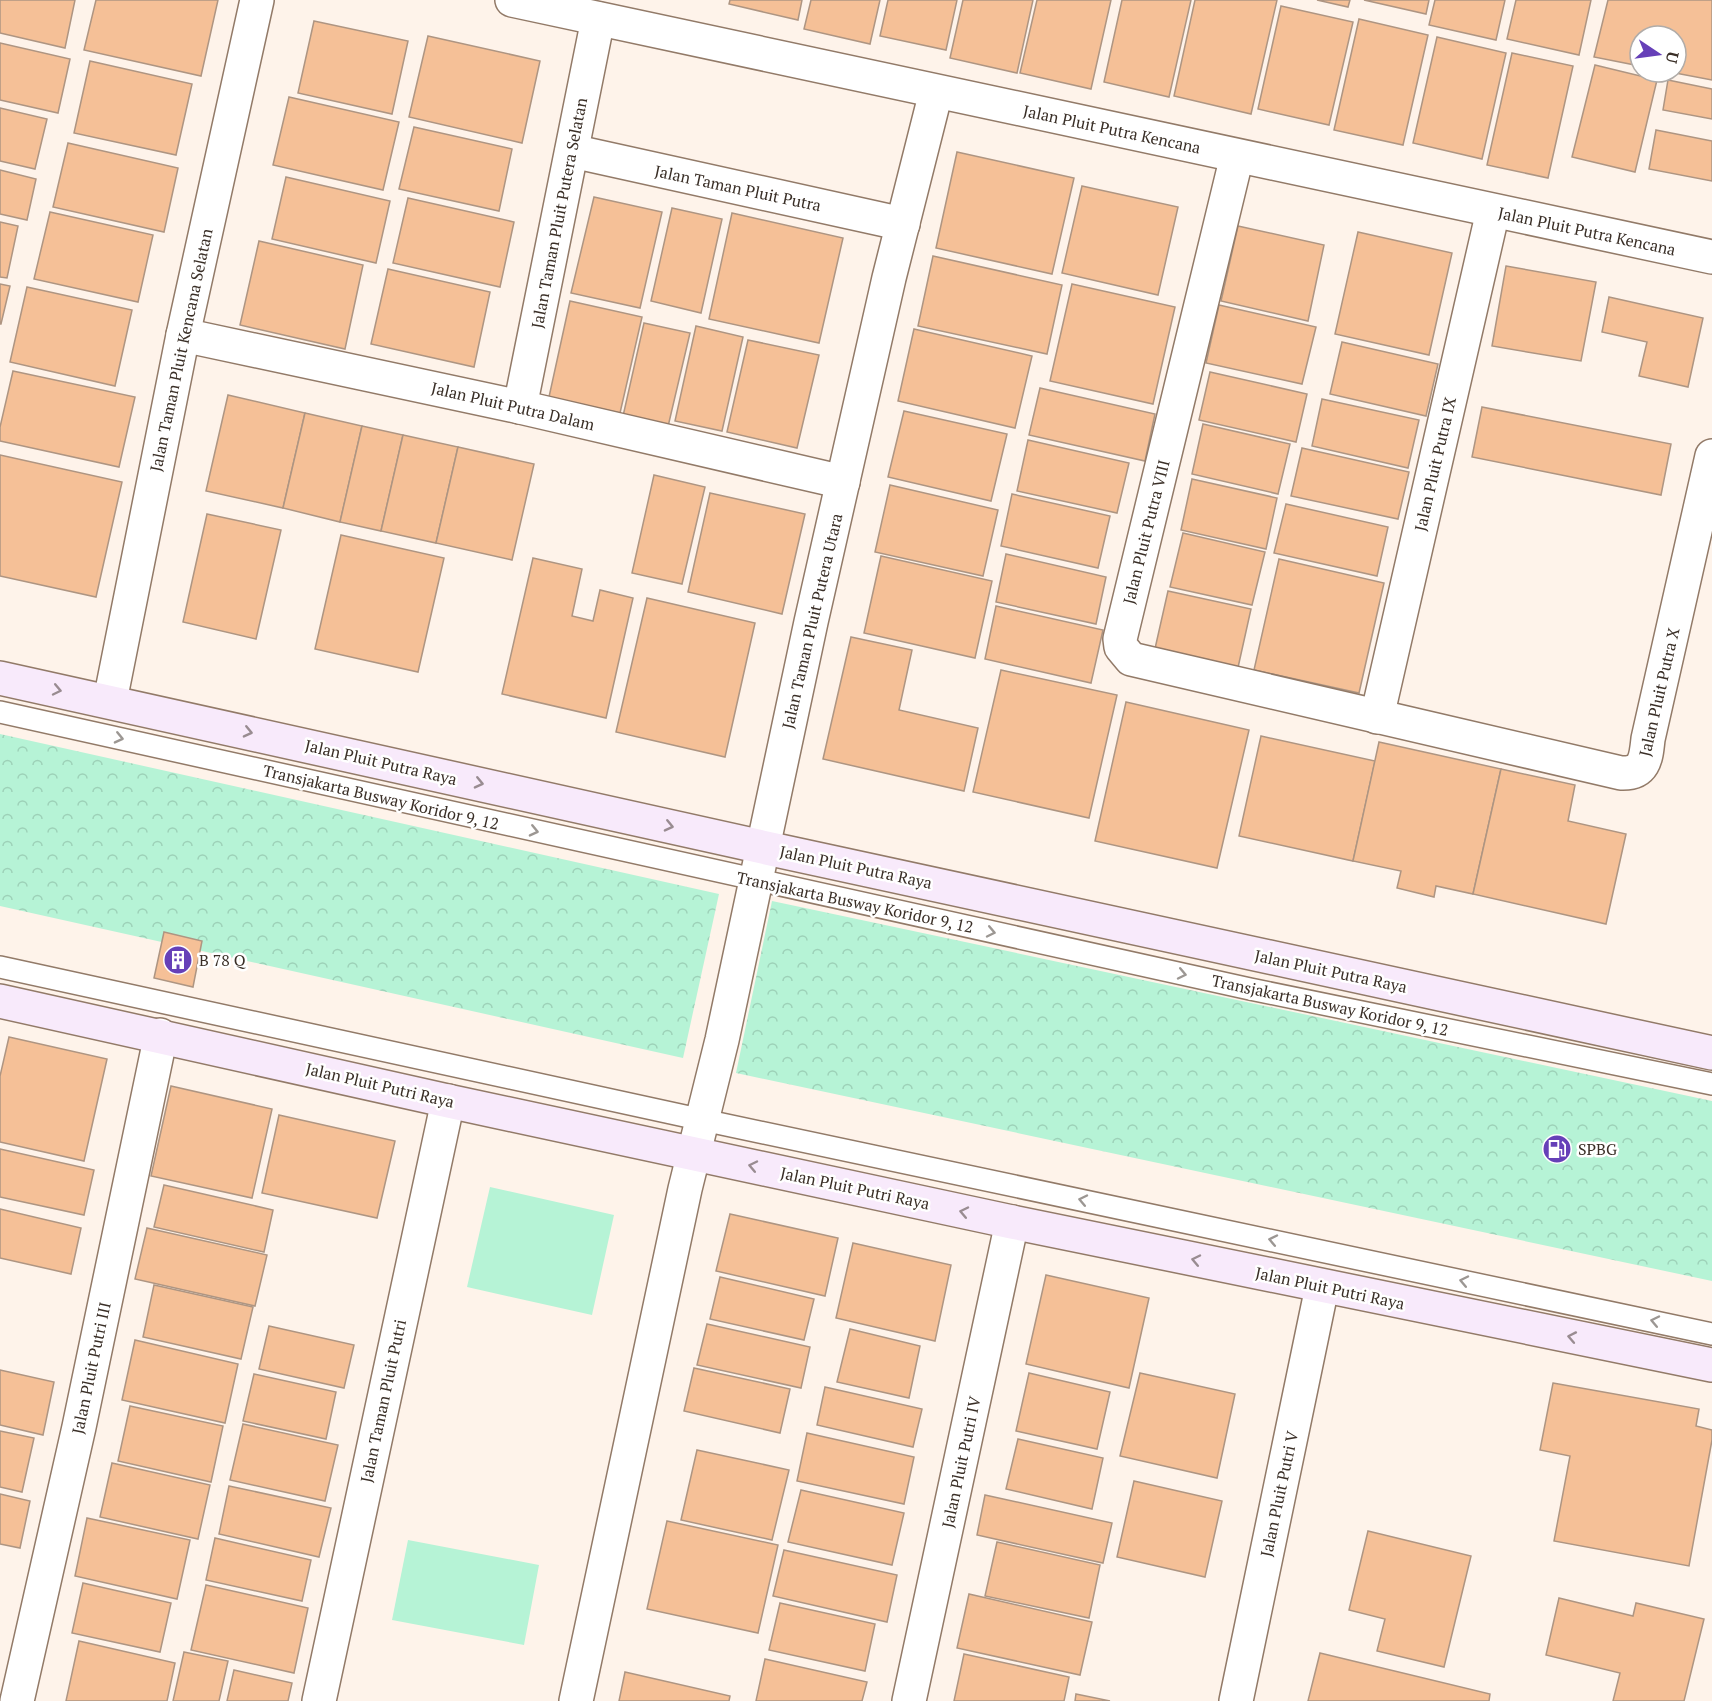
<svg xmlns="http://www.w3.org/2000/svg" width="1712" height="1701" font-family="'PT Serif',serif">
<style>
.park{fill:url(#park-crowns)}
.pitch{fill:#b6f3d6}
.building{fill:#f5c097;stroke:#ae9582;stroke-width:1.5}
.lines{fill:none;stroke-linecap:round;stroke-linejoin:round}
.lane-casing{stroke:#927a68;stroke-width:24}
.street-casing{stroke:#927a68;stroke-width:36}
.secondary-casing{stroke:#927a68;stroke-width:36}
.lane{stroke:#fff;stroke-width:21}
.street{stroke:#fff;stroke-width:33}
.secondary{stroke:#f8eafb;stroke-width:33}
.oneway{stroke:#998c91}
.oneway2{stroke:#9c9793}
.labels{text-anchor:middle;stroke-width:5;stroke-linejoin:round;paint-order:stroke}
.street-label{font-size:16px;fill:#3a2f27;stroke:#fff}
.poi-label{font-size:16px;fill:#3a2f27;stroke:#fff;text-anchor:start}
</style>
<defs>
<pattern id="park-crowns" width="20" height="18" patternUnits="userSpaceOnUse" patternTransform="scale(1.5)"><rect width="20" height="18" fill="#b6f3d6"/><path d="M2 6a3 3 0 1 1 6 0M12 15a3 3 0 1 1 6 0" fill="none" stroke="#9dd1b8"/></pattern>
</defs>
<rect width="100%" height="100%" fill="#fef3ea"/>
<!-- park -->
<g class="park">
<polygon points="0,734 719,894 683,1058 0,906"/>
<polygon points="772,901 1712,1101 1712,1281 736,1073"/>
</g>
<!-- pitch -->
<g class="pitch">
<polygon points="490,1187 614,1215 592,1315 467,1287"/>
<polygon points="408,1540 539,1565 524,1645 392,1620"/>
</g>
<!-- building -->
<g class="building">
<polygon points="0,0 75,0 65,48 0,33"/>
<polygon points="96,0 218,0 201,76 84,50"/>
<polygon points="730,0 802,0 798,20 729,4"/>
<polygon points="811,0 880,0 870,44 804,29"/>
<polygon points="888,0 957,0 946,50 880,36"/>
<polygon points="963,0 1033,0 1017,73 950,58"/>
<polygon points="1037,0 1111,0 1091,89 1020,73"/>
<polygon points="1122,0 1191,0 1169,97 1104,82"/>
<polygon points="1195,0 1277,0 1251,114 1174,96"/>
<polygon points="1317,0 1350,0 1348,7"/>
<polygon points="1364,0 1429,0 1426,14"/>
<polygon points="1435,0 1505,0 1496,40 1429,25"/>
<polygon points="1516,0 1591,0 1579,55 1507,39"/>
<polygon points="1608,0 1712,0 1712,80 1670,72 1676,72 1676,36 1640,36 1640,66 1594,57"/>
<polygon points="1281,6 1353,22 1329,125 1258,109"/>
<polygon points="1359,19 1428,35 1403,145 1334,130"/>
<polygon points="314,21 408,41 392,114 298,93"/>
<polygon points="428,36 540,61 522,143 409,117"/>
<polygon points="1437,37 1506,53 1482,159 1413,143"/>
<polygon points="0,43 70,59 58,113 0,100"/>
<polygon points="1512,53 1573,66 1548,178 1487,165"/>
<polygon points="90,61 192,84 176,155 74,133"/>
<polygon points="1595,65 1657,80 1635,172 1572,157"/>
<polygon points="1668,80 1712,89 1712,119 1663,110"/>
<polygon points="289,97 399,122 383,190 273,165"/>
<polygon points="0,108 47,119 35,169 0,161"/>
<polygon points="414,127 512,149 499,211 399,189"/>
<polygon points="1656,130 1712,141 1712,181 1649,169"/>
<polygon points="68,143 178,168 164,232 53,207"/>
<polygon points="957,152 1074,178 1052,274 936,248"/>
<polygon points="0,170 36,179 27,220 0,214"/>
<polygon points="286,177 390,201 376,263 272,239"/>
<polygon points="1082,186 1178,207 1158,295 1062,273"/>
<polygon points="594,197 662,212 640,308 571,293"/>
<polygon points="408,198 514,222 500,287 393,263"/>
<polygon points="672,208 722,219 701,313 651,301"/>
<polygon points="50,212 153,235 138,302 34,279"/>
<polygon points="732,213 843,238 819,343 709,319"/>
<polygon points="0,222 18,226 7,278 0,277"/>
<polygon points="1238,226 1324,245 1308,321 1221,301"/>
<polygon points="1358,232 1452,253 1429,355 1335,334"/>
<polygon points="259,241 363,265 345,349 240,325"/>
<polygon points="933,256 1062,285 1047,354 918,326"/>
<polygon points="1506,266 1596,282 1581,361 1492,346"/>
<polygon points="388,269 490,292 474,367 371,344"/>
<polygon points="0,284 10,286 1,324 0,324"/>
<polygon points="1072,284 1175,307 1153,404 1050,381"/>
<polygon points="27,287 132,310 115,386 10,362"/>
<polygon points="1609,297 1703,318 1688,387 1639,376 1647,342 1602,332"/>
<polygon points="570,301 642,317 620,413 549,397"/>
<polygon points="1219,305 1316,327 1302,384 1206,363"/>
<polygon points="644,323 690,333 666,435 621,425"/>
<polygon points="696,326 743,337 722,431 675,421"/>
<polygon points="914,329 1032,356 1015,428 898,401"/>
<polygon points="748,340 819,355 797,448 727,432"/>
<polygon points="1342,342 1438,364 1426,416 1330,394"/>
<polygon points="13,371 135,397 119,467 0,441 0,427"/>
<polygon points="1210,372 1307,394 1296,442 1199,420"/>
<polygon points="1040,388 1155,414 1145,461 1029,435"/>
<polygon points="228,395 305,413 283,508 206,491"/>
<polygon points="1322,399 1419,420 1408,468 1312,446"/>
<polygon points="1482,407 1671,444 1661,495 1472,457"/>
<polygon points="904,411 1007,434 991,501 888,477"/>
<polygon points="305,413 362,426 340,522 283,508"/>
<polygon points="1203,424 1290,444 1278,494 1192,474"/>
<polygon points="362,426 403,435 381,531 340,522"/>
<polygon points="403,435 458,447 436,543 381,531"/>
<polygon points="1028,440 1129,463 1117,513 1017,491"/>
<polygon points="458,447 534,464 512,560 436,543"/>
<polygon points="1302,448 1409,472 1398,519 1291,496"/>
<polygon points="0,455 122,482 96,597 0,576"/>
<polygon points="654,475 705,487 682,584 632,573"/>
<polygon points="1192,479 1277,498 1266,549 1181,530"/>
<polygon points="890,485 998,510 983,576 875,552"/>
<polygon points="710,493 805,514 782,614 688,592"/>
<polygon points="1012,494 1110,516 1098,568 1001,546"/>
<polygon points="1286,504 1388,527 1377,576 1274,553"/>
<polygon points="207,514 281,530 256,639 183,622"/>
<polygon points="1183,533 1265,552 1252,605 1170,587"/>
<polygon points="341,535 444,558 418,672 315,649"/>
<polygon points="1006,554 1106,577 1096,624 996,602"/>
<polygon points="881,556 992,581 975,658 864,633"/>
<polygon points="533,558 582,569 572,616 593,621 600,590 633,598 606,718 502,694"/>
<polygon points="1279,559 1384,583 1359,693 1254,670"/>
<polygon points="1168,591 1251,609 1237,672 1154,653"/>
<polygon points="647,598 755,623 725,757 616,732"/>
<polygon points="996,606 1103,630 1091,683 985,659"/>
<polygon points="851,637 912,650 899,710 978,728 964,791 823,759"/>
<polygon points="1001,670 1117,695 1089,818 973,792"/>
<polygon points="1126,702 1249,730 1217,868 1095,841"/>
<polygon points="1261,736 1375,761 1353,861 1239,836"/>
<polygon points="1379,742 1501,769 1473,894 1436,886 1434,897 1397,888 1401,871 1353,861"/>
<polygon points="1501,769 1575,785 1568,821 1626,834 1606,924 1473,894"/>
<polygon points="164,932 202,941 193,987 154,978"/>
<polygon points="9,1037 107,1059 84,1161 0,1142 0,1076"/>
<polygon points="171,1086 272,1109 252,1198 151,1176"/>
<polygon points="279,1115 395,1141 377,1218 262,1193"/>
<polygon points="0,1149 94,1170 84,1215 0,1197"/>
<polygon points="164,1185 273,1210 264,1252 154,1227"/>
<polygon points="0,1209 81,1228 71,1274 0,1258"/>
<polygon points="730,1214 838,1238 825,1296 716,1271"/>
<polygon points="147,1228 267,1255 255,1306 135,1279"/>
<polygon points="853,1243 951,1265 935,1341 836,1318"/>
<polygon points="1046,1275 1149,1298 1129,1388 1026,1364"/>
<polygon points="720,1277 814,1299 804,1340 710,1319"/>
<polygon points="154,1285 253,1307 241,1359 143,1337"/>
<polygon points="707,1324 810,1347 801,1388 697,1365"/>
<polygon points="269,1326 354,1345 344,1388 259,1369"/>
<polygon points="850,1329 920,1346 909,1398 837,1382"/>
<polygon points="135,1340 238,1364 225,1423 122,1400"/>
<polygon points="694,1368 790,1389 780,1433 684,1411"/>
<polygon points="0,1370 54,1382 43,1435 0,1425"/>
<polygon points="1029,1373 1110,1392 1097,1449 1016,1431"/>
<polygon points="1140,1373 1235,1394 1217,1478 1120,1456"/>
<polygon points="254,1374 336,1392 326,1439 243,1421"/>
<polygon points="1553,1383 1699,1409 1696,1426 1712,1430 1712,1440 1689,1566 1554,1541 1570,1456 1540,1450"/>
<polygon points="825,1387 922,1409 913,1447 817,1425"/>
<polygon points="130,1406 223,1426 211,1482 118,1461"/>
<polygon points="243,1424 338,1445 325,1501 230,1480"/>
<polygon points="0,1431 34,1438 22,1492 0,1487"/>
<polygon points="807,1433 914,1457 904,1504 797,1481"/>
<polygon points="1018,1439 1103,1458 1092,1509 1006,1489"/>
<polygon points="697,1450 789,1470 772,1540 681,1520"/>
<polygon points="112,1463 210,1485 198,1539 100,1517"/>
<polygon points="1134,1481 1222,1501 1205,1577 1117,1557"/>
<polygon points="229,1486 331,1508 319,1557 219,1534"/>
<polygon points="801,1490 904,1513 892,1565 788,1542"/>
<polygon points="0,1494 30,1501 20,1548 0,1544"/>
<polygon points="985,1495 1112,1523 1103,1563 977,1535"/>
<polygon points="87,1518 190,1540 177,1599 75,1576"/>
<polygon points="667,1521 778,1545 758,1633 647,1609"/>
<polygon points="1368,1531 1471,1556 1444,1667 1377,1651 1385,1619 1349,1610"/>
<polygon points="215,1538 311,1560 302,1601 206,1580"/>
<polygon points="997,1542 1100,1565 1089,1618 985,1596"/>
<polygon points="784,1550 897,1575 887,1622 773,1596"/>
<polygon points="83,1583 171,1603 160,1652 72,1633"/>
<polygon points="206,1585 308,1608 294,1673 191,1650"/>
<polygon points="969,1594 1092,1622 1080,1675 957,1648"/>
<polygon points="1559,1598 1633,1616 1636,1603 1704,1619 1684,1701 1613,1701 1620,1673 1546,1655"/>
<polygon points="780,1603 875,1624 865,1671 769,1650"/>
<polygon points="79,1641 175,1663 167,1701 66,1701"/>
<polygon points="184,1652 228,1661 219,1701 173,1701"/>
<polygon points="1320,1653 1490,1694 1489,1701 1308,1701"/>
<polygon points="964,1654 1069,1677 1064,1701 954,1701"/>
<polygon points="765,1659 867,1682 862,1701 756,1701"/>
<polygon points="234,1670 292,1683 288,1701 227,1701"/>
<polygon points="625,1672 730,1696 729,1701 619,1701"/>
<polygon points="1076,1694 1110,1701 1075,1701"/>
</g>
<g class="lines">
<!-- lane casing -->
<g class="lane-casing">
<g id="lane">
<polyline points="0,712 1250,989 1712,1084"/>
<polyline points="0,967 703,1120 1712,1334"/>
</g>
</g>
<!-- street casing -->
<g class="street-casing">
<g id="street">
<polyline points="512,0 1712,257"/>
<polyline points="572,151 903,224"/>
<path d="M 1237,156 L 1120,639 L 1121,647 L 1131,659 L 1621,773 C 1645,774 1646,758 1648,739 L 1712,456"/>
<polyline points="183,335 520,407 843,482"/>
<polyline points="520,407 598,19"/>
<polyline points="110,701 183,335 257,0"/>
<polyline points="1377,717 1493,211"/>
<polyline points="17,1701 79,1427 158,1049 160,1035"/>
<polyline points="319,1701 448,1101"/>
<polyline points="576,1701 685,1189 722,1040 811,622 889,278 936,92"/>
<polyline points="909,1701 1012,1222"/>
<polyline points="1236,1701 1322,1287"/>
</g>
</g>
<!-- secondary casing -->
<g class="secondary-casing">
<g id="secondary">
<polyline points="0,678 762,847 1712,1053"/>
<polyline points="0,1001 448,1101 1012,1222 1712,1365"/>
</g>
</g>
<!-- lane -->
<use href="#lane" class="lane"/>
<!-- street -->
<use href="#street" class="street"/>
<!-- secondary -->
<use href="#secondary" class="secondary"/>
</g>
<!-- one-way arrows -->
<defs><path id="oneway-chevron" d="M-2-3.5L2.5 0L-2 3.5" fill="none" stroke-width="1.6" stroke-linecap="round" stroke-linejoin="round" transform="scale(1.5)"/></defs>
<g class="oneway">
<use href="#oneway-chevron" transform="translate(57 690) rotate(12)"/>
<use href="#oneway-chevron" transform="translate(248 732) rotate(13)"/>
<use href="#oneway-chevron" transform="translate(479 783) rotate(13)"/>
<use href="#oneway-chevron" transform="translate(669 826) rotate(13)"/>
<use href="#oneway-chevron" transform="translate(753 1166) rotate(-168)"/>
<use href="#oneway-chevron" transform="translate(964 1212) rotate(-168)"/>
<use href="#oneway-chevron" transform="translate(1196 1260) rotate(-168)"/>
<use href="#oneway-chevron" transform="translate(1572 1337) rotate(-169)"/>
</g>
<g class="oneway2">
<use href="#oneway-chevron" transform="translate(119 738) rotate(13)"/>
<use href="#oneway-chevron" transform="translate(534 831) rotate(13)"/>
<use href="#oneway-chevron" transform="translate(991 932) rotate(12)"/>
<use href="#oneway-chevron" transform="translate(1182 974) rotate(12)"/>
<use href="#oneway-chevron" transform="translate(1083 1200) rotate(-168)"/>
<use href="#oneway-chevron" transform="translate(1273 1240) rotate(-168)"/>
<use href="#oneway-chevron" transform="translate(1464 1281) rotate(-168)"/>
<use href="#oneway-chevron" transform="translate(1655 1321) rotate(-168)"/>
</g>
<!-- icons -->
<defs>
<g id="building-disc" transform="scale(1.5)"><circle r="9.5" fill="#6640b8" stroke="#fff"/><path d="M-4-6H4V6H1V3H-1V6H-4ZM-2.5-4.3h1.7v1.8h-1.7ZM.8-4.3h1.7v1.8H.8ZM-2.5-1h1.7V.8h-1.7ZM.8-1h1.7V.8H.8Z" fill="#fff"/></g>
<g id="fuel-disc" transform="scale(1.5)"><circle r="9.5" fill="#6640b8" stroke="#fff"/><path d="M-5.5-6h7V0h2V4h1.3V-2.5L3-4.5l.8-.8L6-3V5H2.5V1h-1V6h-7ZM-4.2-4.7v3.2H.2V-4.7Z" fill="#fff"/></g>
</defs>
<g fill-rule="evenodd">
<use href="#building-disc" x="178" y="960"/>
<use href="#fuel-disc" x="1557" y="1149"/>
</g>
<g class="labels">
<!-- street labels -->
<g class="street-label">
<text transform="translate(1112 129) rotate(12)" y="6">Jalan Pluit Putra Kencana</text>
<text transform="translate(738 188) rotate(12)" y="6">Jalan Taman Pluit Putra</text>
<text transform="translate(559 213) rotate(-79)" y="6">Jalan Taman Pluit Putera Selatan</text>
<text transform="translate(1587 231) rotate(12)" y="6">Jalan Pluit Putra Kencana</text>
<text transform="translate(181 350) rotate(-78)" y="6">Jalan Taman Pluit Kencana Selatan</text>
<text transform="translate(513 406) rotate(13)" y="6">Jalan Pluit Putra Dalam</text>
<text transform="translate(1435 464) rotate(-77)" y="6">Jalan Pluit Putra IX</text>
<text transform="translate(1146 532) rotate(-76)" y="6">Jalan Pluit Putra VIII</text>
<text transform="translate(812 621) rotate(-77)" y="6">Jalan Taman Pluit Putera Utara</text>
<text transform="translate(1659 692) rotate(-77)" y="6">Jalan Pluit Putra X</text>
<text transform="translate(381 762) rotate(13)" y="6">Jalan Pluit Putra Raya</text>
<text transform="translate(381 797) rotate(13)" y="6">Transjakarta Busway Koridor 9, 12</text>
<text transform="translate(856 867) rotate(12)" y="6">Jalan Pluit Putra Raya</text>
<text transform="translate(855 902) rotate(12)" y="6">Transjakarta Busway Koridor 9, 12</text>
<text transform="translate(1331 971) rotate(12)" y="6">Jalan Pluit Putra Raya</text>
<text transform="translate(1330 1005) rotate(12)" y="6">Transjakarta Busway Koridor 9, 12</text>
<text transform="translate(380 1085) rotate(13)" y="6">Jalan Pluit Putri Raya</text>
<text transform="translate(855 1188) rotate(12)" y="6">Jalan Pluit Putri Raya</text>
<text transform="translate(1330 1288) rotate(12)" y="6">Jalan Pluit Putri Raya</text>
<text transform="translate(91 1368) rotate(-78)" y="6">Jalan Pluit Putri III</text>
<text transform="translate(383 1401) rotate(-78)" y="6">Jalan Taman Pluit Putri</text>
<text transform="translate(961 1462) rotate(-78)" y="6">Jalan Pluit Putri IV</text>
<text transform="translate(1279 1494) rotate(-78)" y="6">Jalan Pluit Putri V</text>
</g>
<!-- poi labels -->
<g class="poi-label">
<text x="199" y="966">B 78 Q</text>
<text x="1578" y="1155">SPBG</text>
</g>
</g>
<!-- north arrow -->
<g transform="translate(1658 54) rotate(103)"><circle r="28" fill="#ffffff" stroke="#b0aca9" stroke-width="1.5"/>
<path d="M0-4.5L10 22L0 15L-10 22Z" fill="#6640b8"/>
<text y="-9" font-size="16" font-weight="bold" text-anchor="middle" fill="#3a2f27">U</text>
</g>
</svg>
